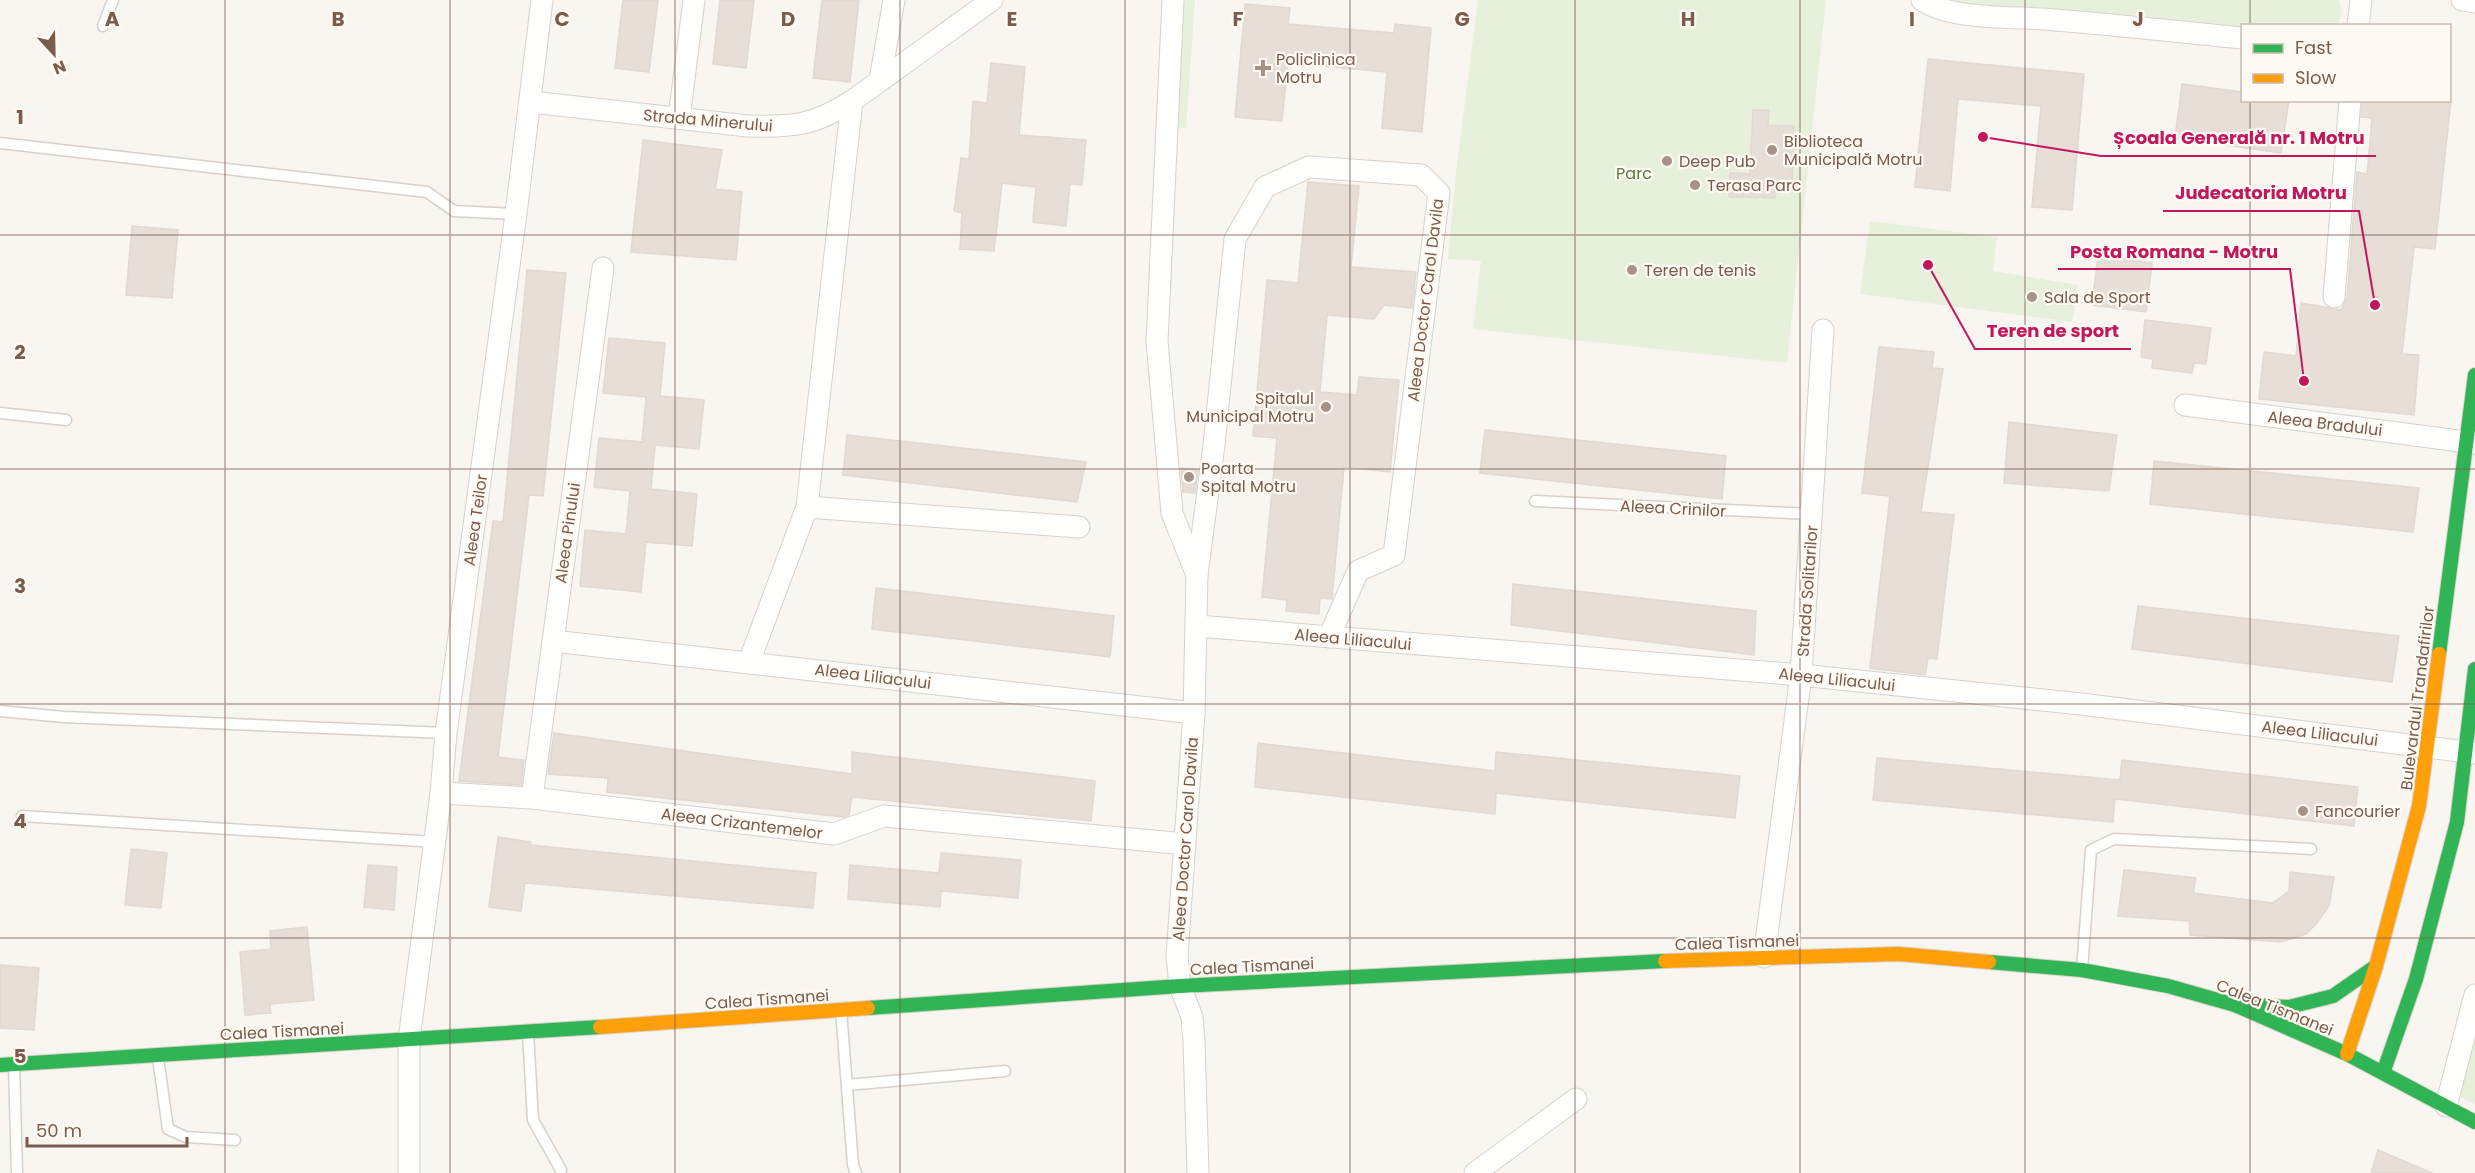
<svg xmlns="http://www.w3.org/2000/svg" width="2475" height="1173" font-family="Poppins,sans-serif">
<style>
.green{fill:#e7f0db}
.building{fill:#e6ded7;stroke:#e2d8d2;stroke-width:1.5}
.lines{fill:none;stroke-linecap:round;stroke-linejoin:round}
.lane-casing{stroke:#d7d1cb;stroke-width:13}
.street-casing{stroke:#d7d1cb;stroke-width:23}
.fast-casing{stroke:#d9d2cb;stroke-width:16}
.slow-casing{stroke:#d9d2cb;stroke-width:16}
.lane{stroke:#fefefd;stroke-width:10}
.street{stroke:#fefefd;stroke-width:21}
.fast{stroke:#30b455;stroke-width:14}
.slow{stroke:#ff9f0a;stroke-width:14}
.grid{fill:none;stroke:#7a5c4d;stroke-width:1.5;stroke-opacity:0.55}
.poi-dot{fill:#a69286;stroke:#fffaf3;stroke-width:2}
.labels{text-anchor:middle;stroke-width:4.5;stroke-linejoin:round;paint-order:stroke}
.poi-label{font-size:16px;fill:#7a5c4d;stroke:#fffaf3;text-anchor:start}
.street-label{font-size:16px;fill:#7a5c4d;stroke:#fffaf3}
.park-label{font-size:16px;fill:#537a41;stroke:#fffaf3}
.grid-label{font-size:20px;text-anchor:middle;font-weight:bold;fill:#7a5c4d;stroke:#fffaf3;stroke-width:4.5;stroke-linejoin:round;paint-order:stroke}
.leader{fill:none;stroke:#c2185b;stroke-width:2}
.callout-dot{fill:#c2185b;stroke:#fffaf3;stroke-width:2}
.callout-label{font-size:18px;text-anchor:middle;font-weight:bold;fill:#c2185b;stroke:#fffaf3;stroke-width:4.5;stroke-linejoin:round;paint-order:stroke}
</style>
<rect width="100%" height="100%" fill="#f9f5f0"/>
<!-- green -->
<g class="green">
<polygon points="1183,0 1195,0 1186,128 1175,127"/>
<polygon points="1478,0 1826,0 1787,363 1473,329 1481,261 1448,259 1456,173"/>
<polygon points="1939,0 2339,0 2342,11 2338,25 2242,27 1963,4"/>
<polygon points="1870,221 1997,237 1993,271 2078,285 2072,322 1860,294"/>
<polygon points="2475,1030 2475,1104 2457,1095"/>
</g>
<!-- building -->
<g class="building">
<polygon points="623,0 658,0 649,72 615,68"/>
<polygon points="720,0 754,0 746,68 713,64"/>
<polygon points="822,0 859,0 850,82 813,78"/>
<polygon points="1245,4 1290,8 1288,24 1394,33 1395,24 1431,28 1422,132 1382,128 1387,72 1288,63 1282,121 1235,117"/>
<polygon points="1928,59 2084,74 2072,210 2032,207 2041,106 1958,99 1950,191 1915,187"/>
<polygon points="991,63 1025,67 1019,135 1086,140 1082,185 1070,184 1066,226 1033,222 1036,187 1002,183 994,251 960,249 962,213 954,211 961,158 969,159 973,101 987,103"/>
<polygon points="2182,84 2242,92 2242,100 2289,100 2281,153 2175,138"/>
<polygon points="2363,100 2451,100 2435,249 2414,247 2402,354 2419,355 2414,415 2259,399 2264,352 2296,356 2301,303 2341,310 2347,299 2357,172 2367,174 2372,118 2361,117"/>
<polygon points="1753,110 1769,110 1768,125 1794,126 1792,183 1775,183 1775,198 1729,197 1730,173 1750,174"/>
<polygon points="643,140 722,150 715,189 742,192 736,260 631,252"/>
<polygon points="1308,182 1359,186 1351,267 1416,272 1412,308 1384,305 1374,319 1327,315 1320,392 1357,395 1359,377 1399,380 1390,472 1344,467 1332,599 1320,598 1319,614 1286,611 1287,600 1262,597 1277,438 1253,436 1267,280 1298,283"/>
<polygon points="132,226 178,230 172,298 126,295"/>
<polygon points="2098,256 2152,263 2146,312 2092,305"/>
<polygon points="527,270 566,273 543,496 529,495 498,757 524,760 521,785 459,781 493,521 503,522"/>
<polygon points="2145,320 2211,328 2206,364 2194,363 2192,373 2152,368 2153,359 2141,357"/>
<polygon points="609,338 665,343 660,396 704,400 699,449 655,445 651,489 697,494 692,546 646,542 641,592 580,586 585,530 626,534 630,491 594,487 599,438 642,442 646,397 603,393"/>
<polygon points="1879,347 1934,352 1932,368 1943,369 1921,512 1954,515 1937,659 1928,658 1925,675 1870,668 1890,496 1862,493"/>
<polygon points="2009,422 2117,435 2109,491 2004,483"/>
<polygon points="1485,430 1726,456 1722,499 1480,473"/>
<polygon points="847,435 1086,462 1077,502 843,475"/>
<polygon points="2154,461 2419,488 2413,532 2150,504"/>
<polygon points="1181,468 1198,470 1195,493 1183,492"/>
<polygon points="1513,584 1756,611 1754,655 1511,625"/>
<polygon points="876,588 1114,616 1110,657 872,629"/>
<polygon points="2138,606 2399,636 2392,682 2132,649"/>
<polygon points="554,733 852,774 852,752 1095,781 1091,821 852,797 849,815 844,817 607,792 608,778 548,774"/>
<polygon points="1258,743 1495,771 1496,752 1740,776 1735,818 1496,793 1495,814 1255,787"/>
<polygon points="1877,758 2120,780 2122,760 2358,787 2354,826 2115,799 2113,822 1873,800"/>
<polygon points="498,837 531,842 530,845 816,873 813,908 525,883 521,911 489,907"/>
<polygon points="131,849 167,853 161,908 125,905"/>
<polygon points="941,853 1021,860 1018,898 941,891 940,907 848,899 850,865 939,873"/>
<polygon points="368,865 397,867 394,910 364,907"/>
<polygon points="2124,870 2196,878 2193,893 2273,903 2289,891 2290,872 2334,877 2329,906 2317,923 2306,934 2281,942 2190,935 2189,921 2118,916"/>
<polygon points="307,927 314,1000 270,1004 271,1013 245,1015 240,952 271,949 270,931"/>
<polygon points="0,965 39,968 34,1030 0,1028"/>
<polygon points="2378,1150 2432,1173 2371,1173"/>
</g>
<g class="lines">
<!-- lane casing -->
<g class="lane-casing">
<g id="lane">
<polyline points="103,26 113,0"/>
<polyline points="0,143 427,192 454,211 516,214"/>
<polyline points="0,413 66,420"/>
<polyline points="1535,501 1812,514"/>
<polyline points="0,711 64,717 446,733"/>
<polyline points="22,816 435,842"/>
<polyline points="2082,970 2091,850 2114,839 2311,849"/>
<polyline points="841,1010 853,1165 856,1173"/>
<polyline points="528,1032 533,1120 561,1170"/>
<polyline points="158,1058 168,1129 186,1137 235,1140"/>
<polyline points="14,1066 17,1173"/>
<polyline points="847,1085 1005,1071"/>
</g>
</g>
<!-- street casing -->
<g class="street-casing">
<g id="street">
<polyline points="1173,0 1157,341 1172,513 1197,575"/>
<path d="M 1922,0 C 1951,21 2020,16 2056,20 C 2118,25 2180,32 2242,38"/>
<polyline points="2462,0 2475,2"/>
<polyline points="2358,26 2361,0"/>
<polyline points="880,80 894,0"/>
<path d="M 531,102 L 748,126 C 793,127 813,126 852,101 L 992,0"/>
<polyline points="679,118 694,0"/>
<polyline points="2334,297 2350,100"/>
<polyline points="2185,405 2475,443"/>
<polyline points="807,507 1079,527"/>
<polyline points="1197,626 1801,675 2081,704 2475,753"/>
<polyline points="553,641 1194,713"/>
<polyline points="749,662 807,507 852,101"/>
<polyline points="441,793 532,798 834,834 884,816 1185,844"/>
<polyline points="532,798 603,268"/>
<polyline points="1764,957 1801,675 1823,330"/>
<polyline points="2446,1106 2475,995"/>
<polyline points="409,1173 409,1040 441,793 446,733 516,214 542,0"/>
<polyline points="1198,1173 1194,1042 1192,1017 1180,986 1177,956 1194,713 1197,575 1214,445 1235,239 1265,187 1309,167 1421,175 1439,193 1394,555 1358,571 1329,637"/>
<polyline points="1475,1173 1576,1099"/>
</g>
</g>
<!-- fast casing -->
<g class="fast-casing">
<g id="fast">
<polyline points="2439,654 2475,375"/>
<polyline points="1989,962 2082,970 2168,986 2235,1005 2347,1054 2475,1122"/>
<polyline points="2252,1005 2289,1007 2333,996 2376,966"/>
<polyline points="868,1008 1180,986 1665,961"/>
<polyline points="0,1065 600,1027"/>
<polyline points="2383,1073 2416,979 2457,822 2475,669"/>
</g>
</g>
<!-- slow casing -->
<g class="slow-casing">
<g id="slow">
<polyline points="1665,961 1899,954 1989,962"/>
<polyline points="600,1027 868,1008"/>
<polyline points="2347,1054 2376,966 2419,806 2439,654"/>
</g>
</g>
<!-- lane -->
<use href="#lane" class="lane"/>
<!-- street -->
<use href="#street" class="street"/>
<!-- fast -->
<use href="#fast" class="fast"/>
<!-- slow -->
<use href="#slow" class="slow"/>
</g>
<!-- grid -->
<path class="grid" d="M 225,0 L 225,1173M 450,0 L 450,1173M 675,0 L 675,1173M 900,0 L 900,1173M 1125,0 L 1125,1173M 1350,0 L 1350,1173M 1575,0 L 1575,1173M 1800,0 L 1800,1173M 2025,0 L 2025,1173M 2250,0 L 2250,26M 2250,100 L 2250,1173M 0,235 L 2475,235M 0,469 L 2475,469M 0,704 L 2475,704M 0,938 L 2475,938"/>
<!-- markers -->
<g class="poi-dot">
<path d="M1260 59h6v6h6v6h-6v6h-6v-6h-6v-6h6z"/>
<circle cx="1772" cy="150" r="6"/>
<circle cx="1667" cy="161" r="6"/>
<circle cx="1695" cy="185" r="6"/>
<circle cx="1632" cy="270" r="6"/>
<circle cx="2032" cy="297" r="6"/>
<circle cx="1326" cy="407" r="6"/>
<circle cx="1189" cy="477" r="6"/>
<circle cx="2303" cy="811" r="6"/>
</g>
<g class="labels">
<!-- poi labels -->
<g class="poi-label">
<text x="1276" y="65">Policlinica<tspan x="1276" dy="18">Motru</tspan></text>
<text x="1784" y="147">Biblioteca<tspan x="1784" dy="18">Municipală Motru</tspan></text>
<text x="1679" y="167">Deep Pub</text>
<text x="1707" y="191">Terasa Parc</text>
<text x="1644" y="276">Teren de tenis</text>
<text x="2044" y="303">Sala de Sport</text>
<text x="1314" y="404" text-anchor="end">Spitalul<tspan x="1314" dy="18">Municipal Motru</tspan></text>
<text x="1201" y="474">Poarta<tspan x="1201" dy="18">Spital Motru</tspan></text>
<text x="2315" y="817">Fancourier</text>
</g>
<!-- street labels -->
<g class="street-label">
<text transform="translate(708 120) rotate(5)" y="6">Strada Minerului</text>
<text transform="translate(1425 300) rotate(-83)" y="6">Aleea Doctor Carol Davila</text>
<text transform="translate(2325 423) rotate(7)" y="6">Aleea Bradului</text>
<text transform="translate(1673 508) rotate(3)" y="6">Aleea Crinilor</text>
<text transform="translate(475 520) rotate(-82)" y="6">Aleea Teilor</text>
<text transform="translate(567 533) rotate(-82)" y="6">Aleea Pinului</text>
<text transform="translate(1807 591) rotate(-86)" y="6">Strada Solitarilor</text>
<text transform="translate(1353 639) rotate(5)" y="6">Aleea Liliacului</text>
<text transform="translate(873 676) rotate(7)" y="6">Aleea Liliacului</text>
<text transform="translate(1837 679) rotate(6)" y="6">Aleea Liliacului</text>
<text transform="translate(2417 698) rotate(-83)" y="6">Bulevardul Trandafirilor</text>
<text transform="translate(2320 733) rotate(7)" y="6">Aleea Liliacului</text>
<text transform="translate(742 823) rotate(7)" y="6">Aleea Crizantemelor</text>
<text transform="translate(1185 839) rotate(-86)" y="6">Aleea Doctor Carol Davila</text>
<text transform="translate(1737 942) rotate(-2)" y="6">Calea Tismanei</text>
<text transform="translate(1252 966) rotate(-3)" y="6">Calea Tismanei</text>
<text transform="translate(767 999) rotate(-4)" y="6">Calea Tismanei</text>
<text transform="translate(2275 1007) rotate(22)" y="6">Calea Tismanei</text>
<text transform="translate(282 1031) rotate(-3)" y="6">Calea Tismanei</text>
</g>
<!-- park labels -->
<g class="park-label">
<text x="1634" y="179">Parc</text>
</g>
</g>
<g class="grid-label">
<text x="112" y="26">A</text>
<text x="338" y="26">B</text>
<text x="562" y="26">C</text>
<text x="788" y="26">D</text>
<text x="1012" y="26">E</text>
<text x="1238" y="26">F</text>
<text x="1462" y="26">G</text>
<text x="1688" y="26">H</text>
<text x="1912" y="26">I</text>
<text x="2138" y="26">J</text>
<text x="20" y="124">1</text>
<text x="20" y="359">2</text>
<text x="20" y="593">3</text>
<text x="20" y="828">4</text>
<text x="20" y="1063">5</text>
</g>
<!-- callouts -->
<path class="leader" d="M1983 137L2101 156H2376M2375 305L2359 211H2163M2304 381L2290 269H2058M1928 265L1975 349H2131"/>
<g class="callout-dot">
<circle cx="1983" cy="137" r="6"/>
<circle cx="2375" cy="305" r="6"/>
<circle cx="2304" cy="381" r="6"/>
<circle cx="1928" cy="265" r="6"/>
</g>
<g class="callout-label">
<text x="2239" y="144">Școala Generală nr. 1 Motru</text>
<text x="2261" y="199">Judecatoria Motru</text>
<text x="2174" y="258">Posta Romana - Motru</text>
<text x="2053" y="337">Teren de sport</text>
</g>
<!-- legend -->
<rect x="2241" y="24" width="210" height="78" fill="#fffaf3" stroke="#cabbb1" stroke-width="1.5"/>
<rect x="2253" y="44" width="30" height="9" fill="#30b455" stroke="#cabbb1" stroke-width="1.5"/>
<text x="2295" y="54" font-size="18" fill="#7a5c4d">Fast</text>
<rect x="2253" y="74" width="30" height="9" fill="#ff9f0a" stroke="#cabbb1" stroke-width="1.5"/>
<text x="2295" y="84" font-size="18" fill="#7a5c4d">Slow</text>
<!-- north arrow -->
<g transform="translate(54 54) rotate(158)" stroke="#fffaf3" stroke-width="4.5" paint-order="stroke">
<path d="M0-4.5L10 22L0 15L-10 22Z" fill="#7a5c4d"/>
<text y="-9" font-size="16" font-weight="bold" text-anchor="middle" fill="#7a5c4d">N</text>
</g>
<!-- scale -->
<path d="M27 1137v9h160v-9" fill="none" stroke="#7a5c4d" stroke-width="3"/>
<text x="36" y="1137" font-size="18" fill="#7a5c4d" stroke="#fffaf3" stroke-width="4.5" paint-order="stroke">50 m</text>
</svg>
